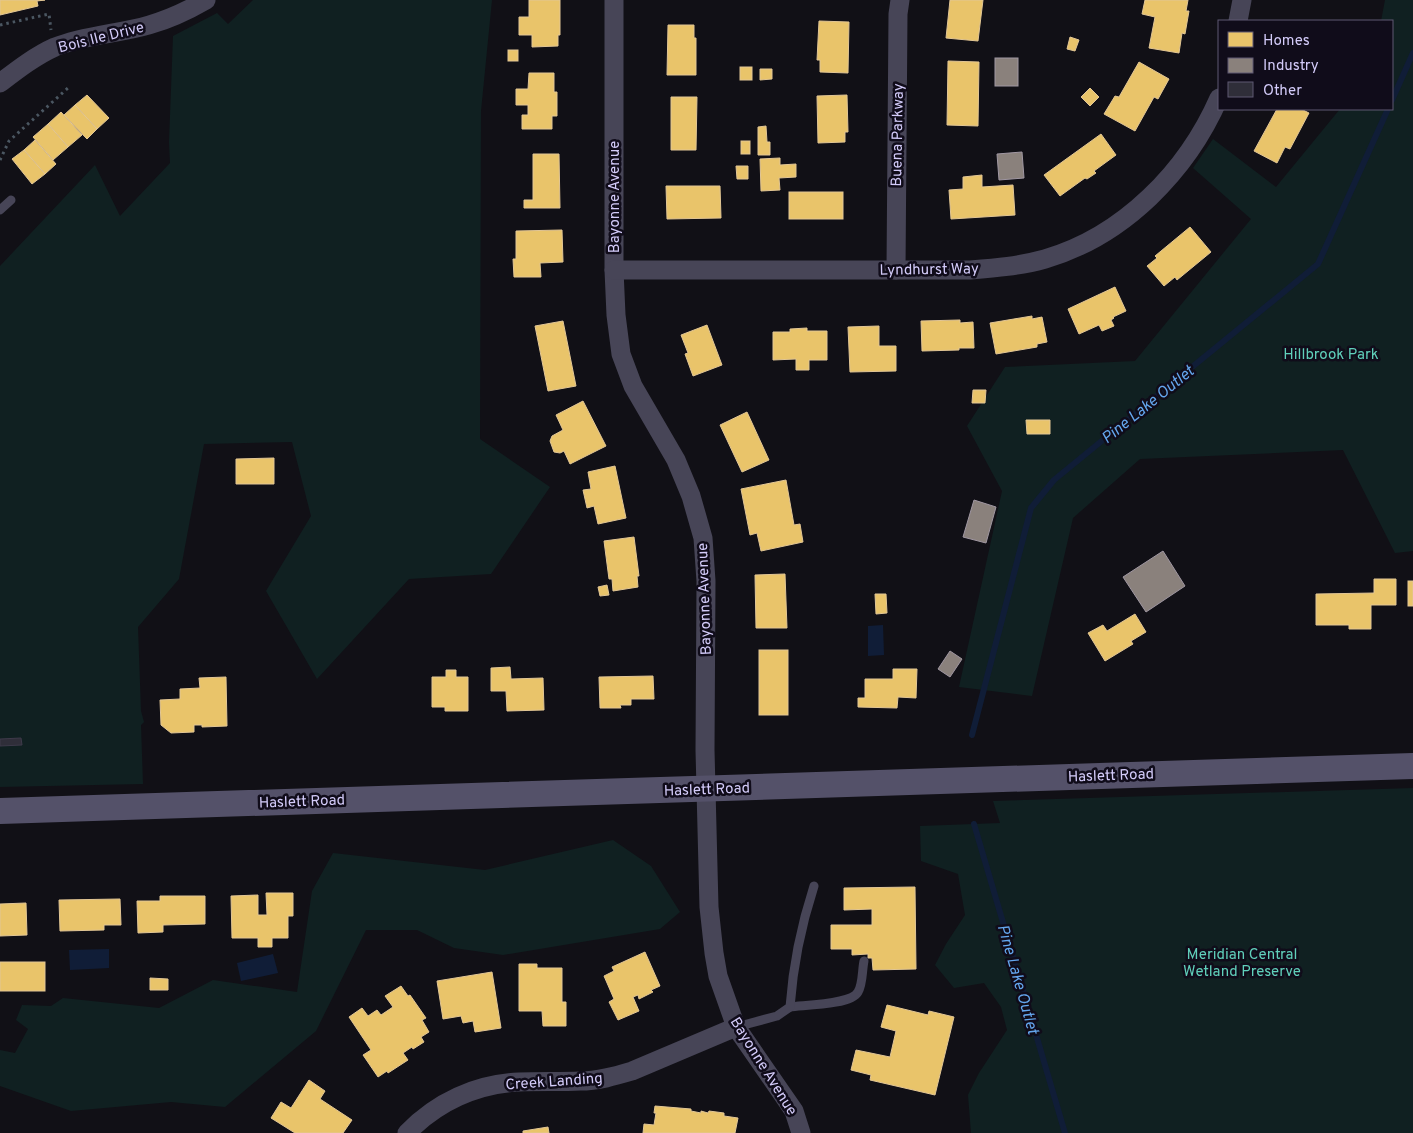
<svg xmlns="http://www.w3.org/2000/svg" width="1413" height="1133" font-family="Overpass,sans-serif">
<style>
.green{fill:#102021}
.water{fill:#101d37}
.homes{fill:#e9c46a;stroke:#e2c695}
.industry{fill:#8a817c;stroke:#a097a2}
.lines{fill:none;stroke-linecap:round;stroke-linejoin:round}
.stream{stroke:#101d37;stroke-width:6}
.building{fill:#2f2e39;stroke:#3e3a4a}
.path{stroke:#4b5762;stroke-width:3;stroke-dasharray:2.5 4;stroke-linecap:butt}
.service{stroke:#474557;stroke-width:9}
.minor{stroke:#474557;stroke-width:19}
.secondary{stroke:#545169;stroke-width:26}
.labels{text-anchor:middle;stroke-width:5;stroke-linejoin:round;paint-order:stroke}
.street-label{font-size:15px;fill:#d3cbf9;stroke:#100c1a}
.park-label{font-size:15px;fill:#60d0bb;stroke:#100c1a}
.water-label{font-size:16px;font-style:italic;fill:#64a6ee;stroke:#100c1a}
</style>
<rect width="100%" height="100%" fill="#111016"/>
<!-- green -->
<g class="green">
<polygon points="253,0 492,0 481,111 480,439 550,487 491,574 409,579 317,679 266,591 311,516 292,442 204,444 179,579 138,627 141,711 144,722 141,725 143,784 0,787 0,266 95,165 120,216 170,163 169,142 173,36 217,13 228,24"/>
<polygon points="1385,0 1413,0 1413,551 1395,553 1343,450 1140,459 1073,518 1032,696 959,687 1002,491 967,426 1005,367 1135,361 1251,219 1193,168 1213,139 1276,187 1340,109 1392,109 1392,21 1381,21"/>
<polygon points="1413,788 1413,1133 971,1133 968,1095 979,1073 1007,1030 1001,1007 984,983 954,988 935,965 946,944 965,915 958,874 921,861 920,826 1000,823 993,801"/>
<polygon points="613,840 651,866 680,912 660,929 503,955 454,948 417,930 366,930 316,1031 225,1107 171,1102 71,1111 0,1086 0,1050 15,1053 28,1029 16,1020 22,1005 51,1006 63,998 159,1008 213,980 297,992 312,891 333,853 485,870"/>
</g>
<!-- water -->
<g class="water">
<polygon points="883,625 884,655 868,656 868,626"/>
<polygon points="109,949 109,968 70,970 69,950"/>
<polygon points="273,954 278,973 241,981 237,963"/>
</g>
<!-- homes -->
<g class="homes">
<polygon points="0,0 45,0 37,1 38,6 0,15"/>
<polygon points="529,0 560,0 560,35 558,35 558,46 532,47 532,35 519,35 519,17 529,17"/>
<polygon points="950,0 983,0 978,41 946,38"/>
<polygon points="1145,0 1188,0 1186,11 1189,11 1185,34 1182,33 1179,53 1149,48 1155,17 1142,14"/>
<polygon points="819,21 849,22 848,73 820,72 820,60 817,60"/>
<polygon points="668,25 694,25 694,38 696,38 696,75 667,75"/>
<polygon points="1070,37 1079,40 1075,51 1067,49"/>
<rect x="508" y="50" width="10" height="11"/>
<polygon points="948,61 979,62 978,126 947,125"/>
<polygon points="1139,62 1169,79 1158,99 1154,97 1135,131 1104,114 1115,96 1119,97"/>
<rect x="740" y="67" width="12" height="13"/>
<polygon points="760,69 772,69 772,79 760,80"/>
<polygon points="529,73 554,73 554,92 557,92 557,116 552,116 552,129 522,129 522,115 528,115 528,105 516,105 516,89 528,89"/>
<polygon points="1090,88 1099,97 1090,106 1081,97"/>
<polygon points="87,95 109,118 97,129 75,105"/>
<polygon points="847,95 848,132 845,132 845,142 818,143 817,96"/>
<polygon points="671,97 697,97 696,150 671,150"/>
<polygon points="75,105 97,129 87,139 64,115"/>
<polygon points="1277,109 1301,109 1309,113 1290,149 1285,147 1277,163 1254,151"/>
<polygon points="61,112 82,135 68,147 48,124"/>
<polygon points="48,124 68,147 53,160 33,137"/>
<polygon points="766,126 767,142 770,142 770,155 758,155 758,127"/>
<polygon points="1101,134 1116,155 1094,171 1096,173 1087,179 1085,178 1060,196 1044,175"/>
<polygon points="35,140 56,164 45,174 24,150"/>
<rect x="741" y="141" width="9" height="13"/>
<polygon points="24,150 45,174 32,184 12,159"/>
<polygon points="533,154 559,154 560,208 524,208 524,200 533,200"/>
<polygon points="780,158 780,165 796,164 796,177 779,178 780,190 761,191 760,159"/>
<polygon points="736,166 748,166 748,179 737,179"/>
<polygon points="982,175 982,187 1013,185 1015,215 951,219 949,190 963,189 963,177"/>
<polygon points="666,186 720,186 721,218 667,219"/>
<rect x="789" y="192" width="54" height="27"/>
<polygon points="1190,227 1211,252 1177,280 1175,277 1164,286 1147,266 1157,258 1155,256"/>
<polygon points="562,230 563,262 540,263 541,277 514,277 513,259 516,259 516,231"/>
<polygon points="1115,287 1126,311 1113,317 1114,318 1111,320 1114,326 1102,331 1099,325 1079,334 1068,309"/>
<polygon points="1032,316 1032,319 1042,317 1047,342 1037,344 1037,347 996,354 990,323"/>
<polygon points="960,320 960,323 973,322 974,348 959,348 959,350 922,351 921,321"/>
<polygon points="563,321 576,386 548,391 535,326"/>
<polygon points="707,325 722,365 693,376 685,354 688,353 681,335"/>
<polygon points="879,326 879,346 896,346 896,371 850,372 848,327"/>
<polygon points="807,328 807,331 827,331 827,360 809,360 809,370 796,370 796,359 773,360 773,332 790,332 790,329"/>
<polygon points="973,390 986,390 985,403 972,403"/>
<polygon points="583,401 606,446 570,464 564,451 560,453 554,452 550,441 552,436 563,430 556,415"/>
<polygon points="747,412 769,460 742,472 720,425"/>
<polygon points="1026,420 1050,420 1050,434 1027,434"/>
<polygon points="274,458 274,484 236,484 236,459"/>
<polygon points="615,466 626,518 598,524 594,506 587,508 583,490 591,489 588,472"/>
<polygon points="786,480 794,525 800,524 803,542 761,551 757,533 750,535 741,489"/>
<polygon points="634,537 639,576 637,576 638,587 613,591 612,579 609,579 604,541"/>
<polygon points="785,574 787,628 756,628 755,575"/>
<polygon points="1374,579 1396,579 1396,605 1371,605 1371,629 1349,629 1349,625 1316,625 1316,594 1374,593"/>
<rect x="1408" y="581" width="5" height="25"/>
<polygon points="607,585 609,595 600,596 598,587"/>
<polygon points="875,594 886,594 887,613 876,614"/>
<polygon points="1135,614 1146,632 1131,641 1133,644 1105,661 1088,633 1103,625 1107,631"/>
<rect x="759" y="650" width="29" height="65"/>
<polygon points="510,667 511,679 543,678 544,710 507,711 506,691 491,691 491,668"/>
<polygon points="893,669 917,669 916,698 898,697 897,708 858,707 858,698 865,698 865,679 893,679"/>
<polygon points="446,670 456,670 456,677 468,677 468,711 445,711 445,707 432,707 432,677 446,677"/>
<polygon points="653,676 654,699 631,699 631,705 620,705 621,708 600,708 599,677"/>
<polygon points="226,677 227,726 202,727 202,725 194,725 194,732 171,733 161,725 160,700 180,699 180,689 200,688 199,678"/>
<polygon points="915,887 916,969 873,970 872,958 868,958 868,954 852,955 852,949 831,949 831,925 872,925 872,909 844,910 844,888"/>
<polygon points="266,893 293,893 293,916 288,916 288,938 272,938 272,947 258,947 258,938 232,938 231,896 258,895 258,915 267,915"/>
<polygon points="160,896 205,896 205,924 163,925 163,932 138,933 137,901 160,901"/>
<polygon points="120,899 121,925 104,925 104,930 60,931 59,900"/>
<polygon points="26,903 27,935 0,936 0,904"/>
<polygon points="645,952 660,986 651,990 653,992 639,999 638,995 633,997 639,1011 618,1020 609,1002 614,999 604,976 614,971 612,967"/>
<rect x="0" y="962" width="45" height="29"/>
<polygon points="519,964 537,964 537,968 562,968 562,1002 566,1002 566,1026 543,1026 542,1011 519,1011"/>
<polygon points="492,972 501,1028 475,1032 473,1021 463,1023 461,1016 443,1019 437,981"/>
<polygon points="150,978 168,979 168,990 150,990"/>
<polygon points="401,986 408,996 410,995 426,1018 422,1020 429,1032 421,1037 424,1042 413,1049 412,1047 403,1053 408,1060 388,1073 387,1071 378,1077 363,1055 371,1050 349,1017 362,1008 368,1016 377,1010 381,1015 393,1007 385,996"/>
<polygon points="887,1005 928,1015 929,1011 954,1017 935,1095 870,1080 871,1075 851,1070 856,1050 890,1057 896,1031 881,1027"/>
<polygon points="309,1080 325,1091 320,1099 352,1120 343,1133 295,1133 271,1118 281,1102 291,1108"/>
<polygon points="655,1106 691,1109 691,1111 701,1113 701,1111 708,1113 709,1111 724,1113 724,1116 738,1118 735,1133 643,1133 644,1124 654,1125 656,1113 654,1113"/>
<polygon points="548,1127 549,1133 523,1133 523,1131"/>
</g>
<!-- industry -->
<g class="industry">
<rect x="995" y="58" width="23" height="28"/>
<polygon points="1022,152 1024,178 999,180 997,154"/>
<polygon points="974,500 996,507 986,543 963,537"/>
<polygon points="1163,551 1185,586 1146,612 1123,577"/>
<polygon points="950,651 962,659 950,677 938,669"/>
</g>
<g class="lines">
<!-- stream -->
<g class="stream">
<polyline points="1392,100 1413,53"/>
<polyline points="972,735 1031,508 1054,480 1318,264 1388,109"/>
<polyline points="974,824 1065,1133"/>
</g>
</g>
<!-- building -->
<polygon class="building" points="21,738 22,745 0,746 0,739"/>
<g class="lines">
<!-- path -->
<g class="path">
<polyline points="0,25 49,14 51,30"/>
<polyline points="0,160 9,141 68,88"/>
</g>
<!-- service -->
<g class="service">
<polyline points="0,210 11,200"/>
<path d="M 790,1007 C 804,1005 851,1005 858,992 C 863,984 862,970 864,961"/>
<path d="M 736,1027 L 777,1016 L 790,1007 C 793,965 801,926 814,886"/>
</g>
<!-- minor -->
<g class="minor">
<polyline points="614,0 614,270 616,315 621,354 633,386 676,460 691,496 703,538 706,581 705,750 709,907 714,953 718,976 736,1027 794,1111 801,1133"/>
<polyline points="1238,21 1242,0"/>
<path d="M 0,83 C 17,70 35,56 55,47 C 85,35 118,34 149,25 C 170,19 187,11 206,0"/>
<path d="M 614,270 L 969,270 C 994,268 1020,266 1045,259 C 1124,236 1187,171 1219,98"/>
<polyline points="896,270 898,14 900,0"/>
<path d="M 407,1133 C 437,1102 476,1084 519,1082 C 539,1081 560,1082 580,1081 C 598,1081 615,1076 632,1071 L 736,1027"/>
</g>
<!-- secondary -->
<polyline class="secondary" points="0,811 1413,766"/>
</g>
<g class="labels">
<!-- street labels -->
<g class="street-label">
<text transform="translate(101 37) rotate(-14)" y="5">Bois Ile Drive</text>
<text transform="translate(897 135) rotate(-89)" y="5">Buena Parkway</text>
<text transform="translate(614 197) rotate(-90)" y="5">Bayonne Avenue</text>
<text transform="translate(929 269) rotate(-1)" y="5">Lyndhurst Way</text>
<text transform="translate(704 599) rotate(-92)" y="5">Bayonne Avenue</text>
<text transform="translate(1111 775) rotate(-2)" y="5">Haslett Road</text>
<text transform="translate(707 789) rotate(-2)" y="5">Haslett Road</text>
<text transform="translate(302 801) rotate(-2)" y="5">Haslett Road</text>
<text transform="translate(764 1066) rotate(58)" y="5">Bayonne Avenue</text>
<text transform="translate(554 1081) rotate(-4)" y="5">Creek Landing</text>
</g>
<!-- park labels -->
<g class="park-label">
<text x="1331" y="359">Hillbrook Park</text>
<text x="1242" y="959">Meridian Central<tspan x="1242" dy="17">Wetland Preserve</tspan></text>
</g>
<!-- water labels -->
<g class="water-label">
<text transform="translate(1147 404) rotate(-39)" y="6">Pine Lake Outlet</text>
<text transform="translate(1019 979) rotate(74)" y="6">Pine Lake Outlet</text>
</g>
</g>
<!-- legend -->
<rect x="1218" y="20" width="175" height="90" fill="#100c1a" stroke="#5e5873"/>
<rect x="1228" y="32" width="25" height="15" fill="#e9c46a" stroke="#5e5873"/>
<text x="1263" y="45" font-size="15" fill="#d3cbf9">Homes</text>
<rect x="1228" y="58" width="25" height="15" fill="#8a817c" stroke="#5e5873"/>
<text x="1263" y="70" font-size="15" fill="#d3cbf9">Industry</text>
<rect x="1228" y="82" width="25" height="15" fill="#2f2e39" stroke="#5e5873"/>
<text x="1263" y="95" font-size="15" fill="#d3cbf9">Other</text>
</svg>
